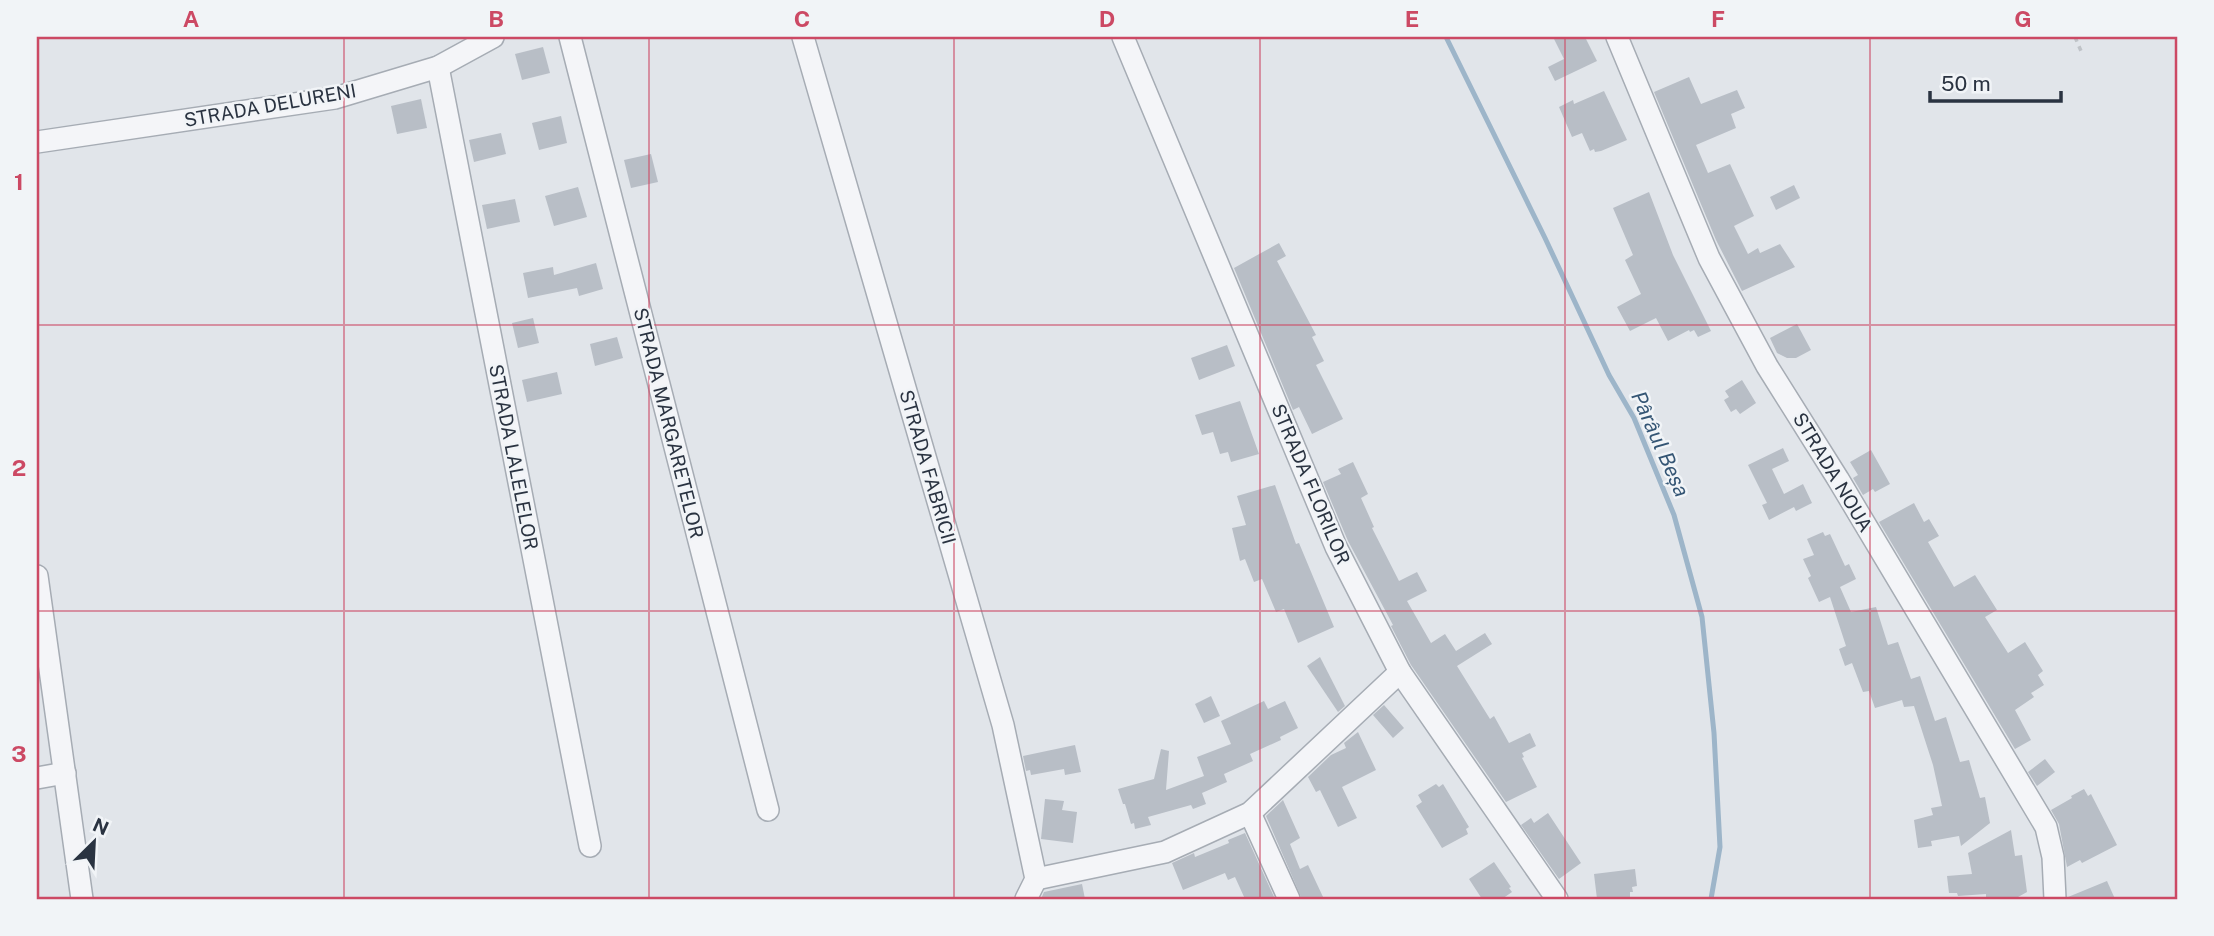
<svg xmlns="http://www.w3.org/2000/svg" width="2214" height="936" font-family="'Public Sans',sans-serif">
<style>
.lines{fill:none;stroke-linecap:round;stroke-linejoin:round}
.stream{stroke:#9db5c9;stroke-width:5}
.building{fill:#b8bec6}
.street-casing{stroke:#a6acb4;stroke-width:24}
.path{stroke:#bfc3c8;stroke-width:3.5;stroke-dasharray:5 5;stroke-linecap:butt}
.street{stroke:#f4f5f8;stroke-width:21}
.grid{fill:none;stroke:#cc4964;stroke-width:2;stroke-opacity:0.55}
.labels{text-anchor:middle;stroke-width:5;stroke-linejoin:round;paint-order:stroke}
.street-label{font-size:19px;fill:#2a3341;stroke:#f1f4f7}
.water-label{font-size:21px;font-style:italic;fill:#345574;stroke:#f1f4f7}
.neatline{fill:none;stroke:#cc4964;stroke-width:2.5}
.grid-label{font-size:23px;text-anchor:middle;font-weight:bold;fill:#cc4964}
</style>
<rect width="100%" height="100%" fill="#e1e5ea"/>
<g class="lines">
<!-- stream -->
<polyline class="stream" points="1446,37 1545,238 1609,375 1634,418 1674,515 1702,617 1714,733 1720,847 1711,899"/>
</g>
<!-- building -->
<g class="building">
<polygon points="1553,37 1585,37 1597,61 1555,81 1548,67 1564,59"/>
<polygon points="543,47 550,73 522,80 515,54"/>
<polygon points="1689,77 1701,104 1737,90 1745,108 1731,114 1736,128 1696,145 1708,173 1730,164 1754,216 1734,226 1748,254 1758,248 1760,253 1780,244 1795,267 1742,291 1716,240 1654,92"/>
<polygon points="1604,91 1627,140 1601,151 1595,152 1594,149 1590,151 1582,133 1572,137 1559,107 1573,100 1574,104"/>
<polygon points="421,99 427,128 397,134 391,106"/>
<polygon points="561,116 567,143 539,150 532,123"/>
<polygon points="501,133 506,154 474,162 469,140"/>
<polygon points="651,154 658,182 631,188 624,160"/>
<polygon points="1794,185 1800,198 1776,210 1770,197"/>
<polygon points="578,187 587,217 554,226 545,196"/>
<polygon points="1649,192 1673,255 1711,331 1698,337 1694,330 1690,332 1689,330 1668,341 1656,318 1630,331 1617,307 1641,294 1625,260 1633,255 1613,208"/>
<polygon points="515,199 520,222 487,229 482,205"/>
<polygon points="1279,243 1286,256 1277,261 1316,335 1312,337 1324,361 1316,365 1343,419 1312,434 1299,407 1293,410 1234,268"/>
<polygon points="596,263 603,289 579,296 577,288 528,298 523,273 553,267 554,275"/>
<polygon points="533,318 539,343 518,348 512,323"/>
<polygon points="1797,324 1811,350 1796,358 1787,358 1777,353 1770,338"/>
<polygon points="617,337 623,358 595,366 590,344"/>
<polygon points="1227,345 1235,366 1199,380 1191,358"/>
<polygon points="557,372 562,394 527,402 522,380"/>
<polygon points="1742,380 1756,403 1740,414 1736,409 1731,412 1724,400 1729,397 1725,391"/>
<polygon points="1240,401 1259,454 1231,462 1228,452 1220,454 1213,432 1202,435 1195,415"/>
<polygon points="1783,448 1789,461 1772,469 1784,494 1803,484 1812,503 1796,511 1794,507 1769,520 1762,505 1767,503 1748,465"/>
<polygon points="1871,450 1890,484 1875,492 1873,489 1863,495 1853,478 1858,475 1850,462"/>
<polygon points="1353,462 1368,494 1361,498 1374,527 1372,528 1399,581 1417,572 1427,591 1407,601 1431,643 1445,634 1456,651 1485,633 1492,644 1457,666 1490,719 1494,716 1509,743 1530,733 1536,746 1522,753 1524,757 1522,758 1537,787 1506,802 1411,665 1391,626 1393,625 1348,541 1323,482 1341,474 1338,469"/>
<polygon points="1275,485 1296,544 1299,543 1334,627 1298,643 1284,609 1276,612 1262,579 1254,582 1245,559 1240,561 1232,528 1246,525 1237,496"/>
<polygon points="1914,503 1924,522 1929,519 1939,536 1928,542 1954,587 1975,575 1997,610 1985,617 2008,653 2025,642 2043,671 2038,675 2044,685 2031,693 2034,697 2015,710 2031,740 2015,749 1879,522"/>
<polygon points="1823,532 1825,536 1830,534 1845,566 1849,564 1856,579 1840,587 1851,612 1876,607 1888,645 1898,642 1911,679 1920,676 1935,721 1946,717 1960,762 1969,760 1980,798 1985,797 1990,823 1961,846 1959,836 1931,841 1932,846 1918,848 1914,820 1933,815 1931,808 1942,806 1933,765 1914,706 1904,707 1902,700 1875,708 1869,691 1863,692 1852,663 1845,666 1839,649 1846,646 1830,597 1819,602 1808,578 1811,576 1803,559 1814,555 1807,539"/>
<polygon points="1320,657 1345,706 1338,712 1307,666"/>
<polygon points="1211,696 1220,716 1204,723 1195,704"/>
<polygon points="1264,701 1268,709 1285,701 1298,728 1280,737 1281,740 1250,754 1253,761 1224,774 1227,782 1202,793 1206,804 1193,809 1191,805 1148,817 1151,825 1135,829 1134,823 1131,824 1125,804 1123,804 1118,789 1154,779 1161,749 1169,751 1166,790 1204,776 1197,757 1231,744 1221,721"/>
<polygon points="1384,705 1404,728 1393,738 1373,715"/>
<polygon points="1358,732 1376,770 1342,787 1357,818 1338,827 1320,790 1316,792 1308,777 1331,755 1346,748 1344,743"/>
<polygon points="1075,745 1081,772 1065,775 1064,769 1031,775 1030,770 1026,771 1023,756"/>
<polygon points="2045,759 2055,772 2037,786 2028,772"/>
<polygon points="1436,784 1439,787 1443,784 1469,827 1466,829 1468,834 1442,848 1416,806 1422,802 1418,795"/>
<polygon points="2084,789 2088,796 2091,794 2117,845 2082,863 2080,860 2067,867 2059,824 2051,810 2072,798 2071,796"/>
<polygon points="1045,799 1064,801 1062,810 1077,812 1073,843 1041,839"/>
<polygon points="1283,800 1300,838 1290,844 1300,869 1308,865 1324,899 1302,899 1266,816"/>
<polygon points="1548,813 1581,863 1559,879 1521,825 1531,818 1534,823"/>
<polygon points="2011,830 2015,856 2022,855 2027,892 2018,897 1989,899 1986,899 1986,894 1958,896 1957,893 1949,893 1947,876 1972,874 1968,853"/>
<polygon points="1245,833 1275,899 1245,899 1235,877 1228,880 1225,873 1183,890 1172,863 1194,853 1195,857 1229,843 1228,840"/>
<polygon points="1494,862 1511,887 1509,888 1512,892 1502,899 1482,899 1469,879"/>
<polygon points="1635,869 1637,886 1632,887 1633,892 1630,892 1630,899 1597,899 1594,874"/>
<polygon points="2107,881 2115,899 2068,899 2068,897"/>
<polygon points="1082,884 1085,899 1041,899 1044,892"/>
</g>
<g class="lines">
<!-- street casing -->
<g class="street-casing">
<g id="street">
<polyline points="570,37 768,810"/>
<polyline points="803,37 1003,725 1036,879 1026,899"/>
<polyline points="1123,37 1336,547 1400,672 1557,899"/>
<polyline points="1617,37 1709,258 1767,366 1838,479 2046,827 2053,857 2055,899"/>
<polyline points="438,67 590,846"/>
<polyline points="37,142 335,98 438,67 493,37"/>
<polyline points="37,576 82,899"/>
<polyline points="37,778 65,773"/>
<polyline points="1250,813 1289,899"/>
<polyline points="1036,879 1165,852 1250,813 1400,672"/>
</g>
</g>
<!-- path -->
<polyline class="path" points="2075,37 2081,51"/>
<!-- street -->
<use href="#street" class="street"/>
</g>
<!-- grid -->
<path class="grid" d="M 344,37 L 344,899M 649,37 L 649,899M 954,37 L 954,899M 1260,37 L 1260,899M 1565,37 L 1565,899M 1870,37 L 1870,899M 37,325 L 2177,325M 37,611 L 2177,611"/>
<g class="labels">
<!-- street labels -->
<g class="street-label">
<text transform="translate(270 105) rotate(-10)" y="7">STRADA DELURENI</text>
<text transform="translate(669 423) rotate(76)" y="7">STRADA MARGARETELOR</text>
<text transform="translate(514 457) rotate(79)" y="7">STRADA LALELELOR</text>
<text transform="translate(928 467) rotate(74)" y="7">STRADA FABRICII</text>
<text transform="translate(1833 472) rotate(59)" y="7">STRADA NOUA</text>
<text transform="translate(1311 484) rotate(67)" y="7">STRADA FLORILOR</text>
</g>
<!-- water labels -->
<g class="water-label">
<text transform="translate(1660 444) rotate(66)" y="7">Pârâul Beșa</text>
</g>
</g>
<!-- border -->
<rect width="2214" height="936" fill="none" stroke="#f1f4f7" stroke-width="77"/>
<!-- north arrow -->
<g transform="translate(94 842) rotate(24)" stroke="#f1f4f7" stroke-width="5" paint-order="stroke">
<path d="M0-5L12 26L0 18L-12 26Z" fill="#2a3341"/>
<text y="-10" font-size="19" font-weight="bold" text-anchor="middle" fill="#2a3341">N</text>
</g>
<!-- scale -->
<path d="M1930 91v10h131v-10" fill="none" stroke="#2a3341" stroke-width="3.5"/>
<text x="1941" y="91" font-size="21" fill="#2a3341" stroke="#f1f4f7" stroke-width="5" paint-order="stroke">50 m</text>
<rect x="38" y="38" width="2138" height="860" class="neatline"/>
<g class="grid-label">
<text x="191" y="27">A</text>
<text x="496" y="27">B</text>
<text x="802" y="27">C</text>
<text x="1107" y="27">D</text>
<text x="1412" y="27">E</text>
<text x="1718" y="27">F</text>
<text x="2023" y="27">G</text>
<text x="19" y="190">1</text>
<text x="19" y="476">2</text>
<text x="19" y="762">3</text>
</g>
</svg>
